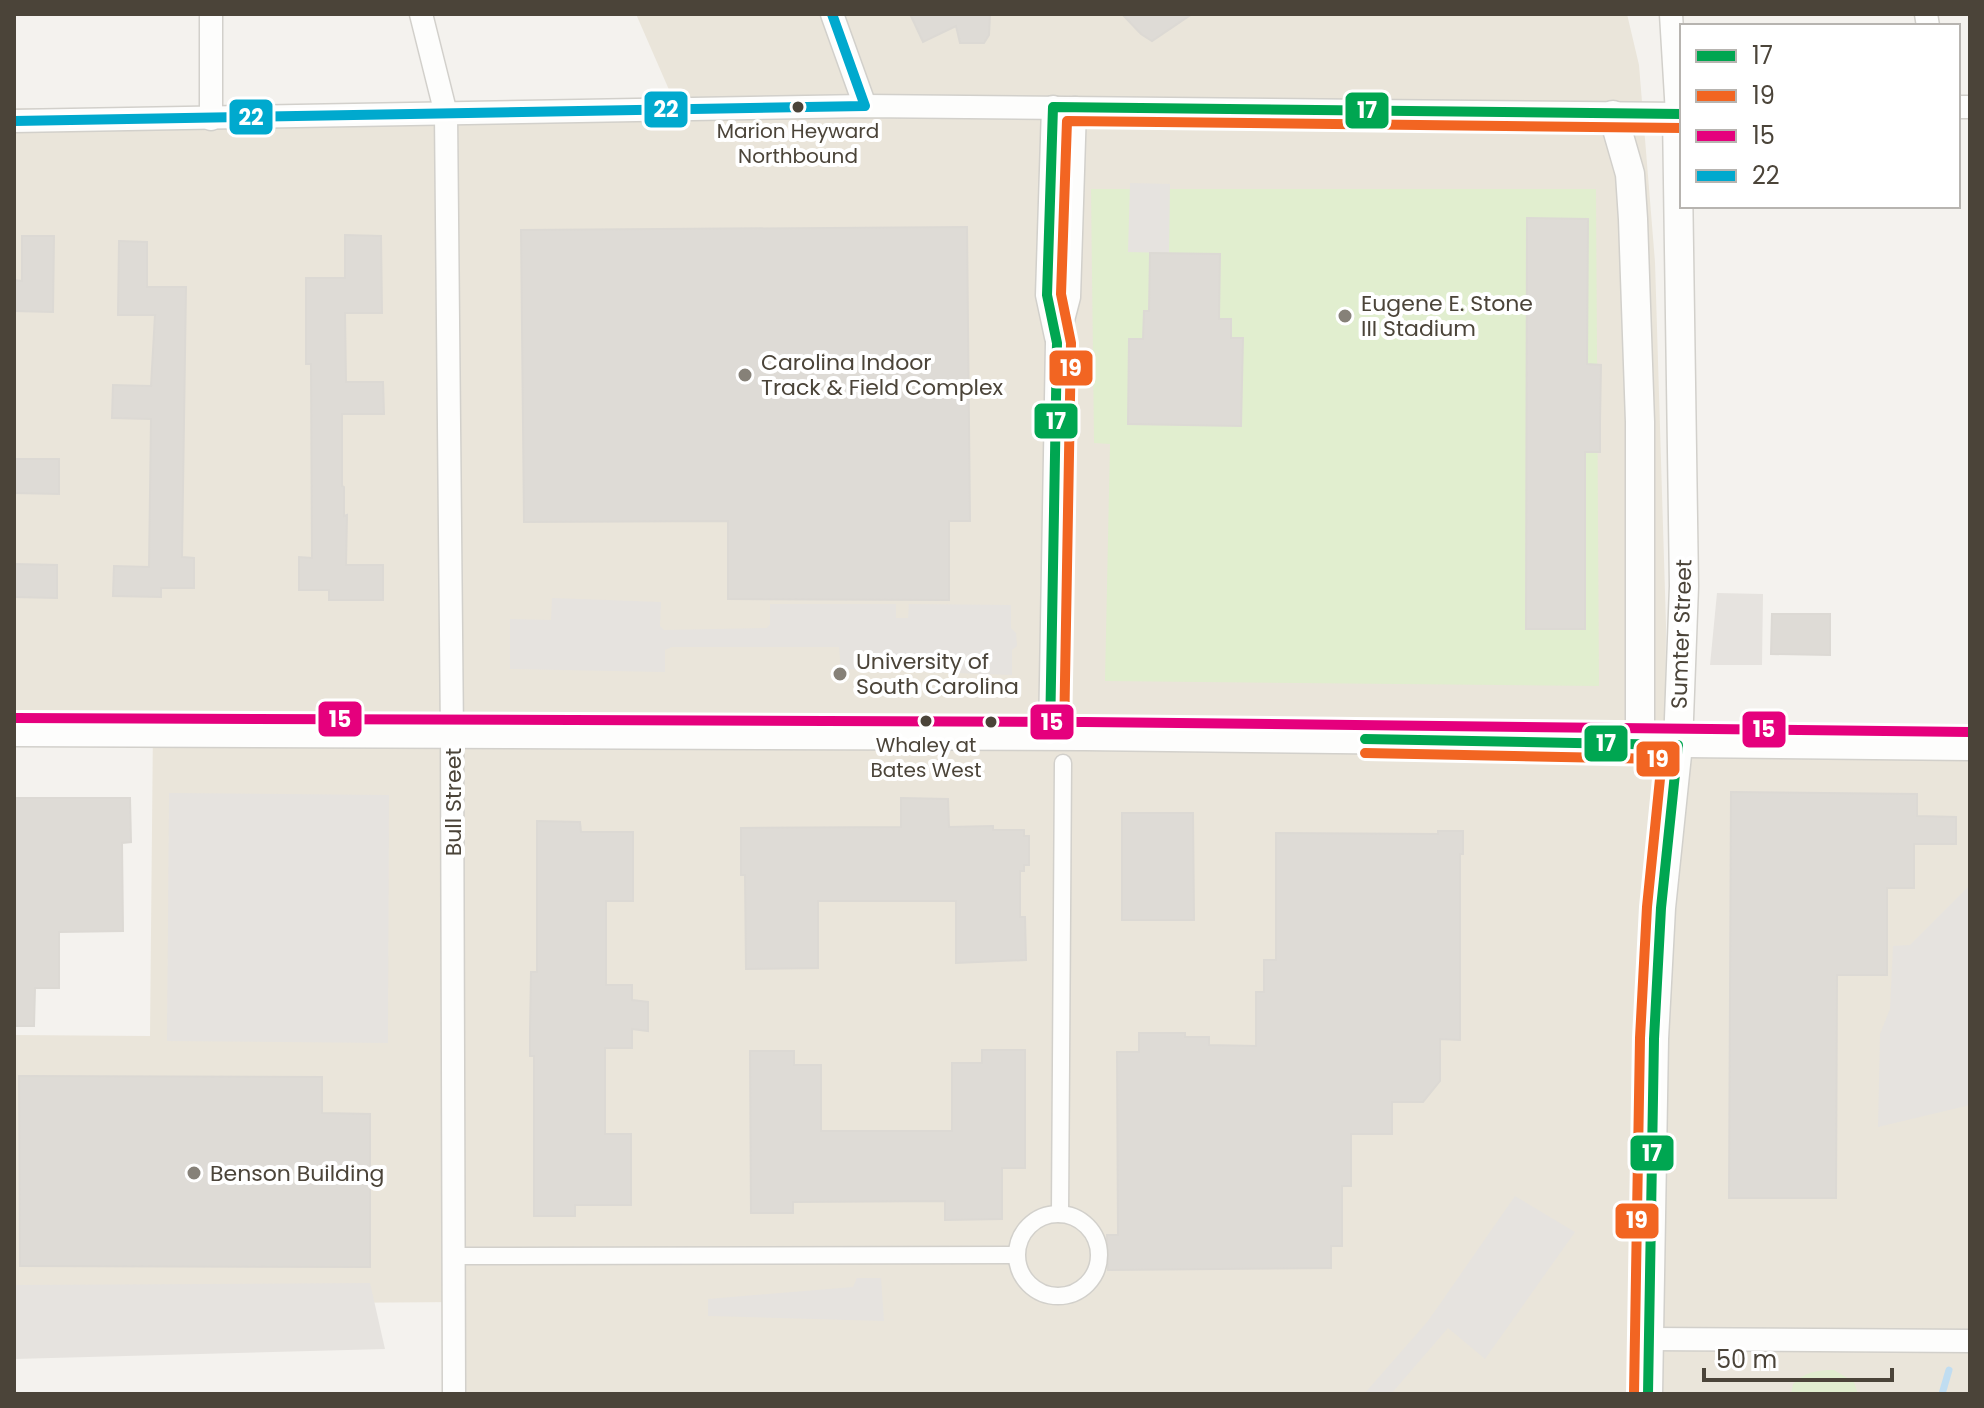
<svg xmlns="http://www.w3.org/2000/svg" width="1984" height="1408" font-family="Poppins,sans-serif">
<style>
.education{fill:#eae5da}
.green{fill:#e1eecf}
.parking{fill:#e6e3df}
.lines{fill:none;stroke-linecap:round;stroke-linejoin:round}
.stream{stroke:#c0ddf1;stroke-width:7}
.building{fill:#dedbd6;stroke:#dcd9d4;stroke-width:2}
.pedestrian-casing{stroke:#d2d0cb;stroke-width:19}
.minor-casing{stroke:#d2d0cb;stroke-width:25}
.tertiary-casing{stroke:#d2d0cb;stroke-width:31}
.pedestrian{stroke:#fdfdfc;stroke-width:16}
.minor{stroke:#fdfdfc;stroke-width:22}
.tertiary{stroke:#fdfdfc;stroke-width:28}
.bus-1-casing{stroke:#fff;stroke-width:16}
.bus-2-casing{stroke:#fff;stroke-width:16}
.bus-3-casing{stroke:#fff;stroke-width:16}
.bus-4-casing{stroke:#fff;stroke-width:16}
.bus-1{stroke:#00a651;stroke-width:10}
.bus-2{stroke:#f26522;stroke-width:10}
.bus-3{stroke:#e5007d;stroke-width:10}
.bus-4{stroke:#00a9ce;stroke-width:10}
.bus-dot{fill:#4b4439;stroke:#fff;stroke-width:3}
.poi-dot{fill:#868178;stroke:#fff;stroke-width:3}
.labels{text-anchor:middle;stroke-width:8;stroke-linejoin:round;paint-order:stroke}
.bus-label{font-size:20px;fill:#4b4439;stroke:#fff}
.poi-label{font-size:22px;fill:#4b4439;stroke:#fff;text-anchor:start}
.street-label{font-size:22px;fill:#4b4439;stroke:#fff}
.line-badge{stroke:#fff;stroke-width:3}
.badge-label{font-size:22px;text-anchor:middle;font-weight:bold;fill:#fff}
</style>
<rect width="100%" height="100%" fill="#f4f2ee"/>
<!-- education -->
<polygon class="education" points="636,14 1627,14 1639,65 1655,262 1666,625 1665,747 1970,753 1970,1394 461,1394 460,1302 14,1305 14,1035 150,1036 153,725 14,723 14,108 680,115"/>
<!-- green -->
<g class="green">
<polygon points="1091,189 1596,189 1599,686 1105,681 1110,444 1094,443"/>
<path d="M 1834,1370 L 1854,1382 L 1858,1394 L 1791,1394 L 1793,1384 C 1805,1372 1817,1370 1834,1370 Z"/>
</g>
<!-- parking -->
<g class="parking">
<polygon points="1130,183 1170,184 1169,253 1128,252"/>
<polygon points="1717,593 1763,594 1762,665 1710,665"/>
<polygon points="552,598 661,602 660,626 664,630 767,628 770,624 770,604 896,604 896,618 908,618 909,604 1011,605 1011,628 1016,633 1017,646 1012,650 1012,675 841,669 839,647 672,647 665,650 665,672 510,669 510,619 551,620"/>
<polygon points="169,793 389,795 388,1043 167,1041"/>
<polygon points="1970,885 1970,1105 1878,1127 1880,1034 1890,1009 1893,946 1910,945"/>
<polygon points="1515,1196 1575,1232 1485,1359 1448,1328 1391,1394 1364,1394 1428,1321"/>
<polygon points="857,1278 881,1278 884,1321 708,1316 708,1299 853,1287"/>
<polygon points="370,1283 385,1349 14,1359 14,1285"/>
</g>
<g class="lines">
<!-- stream -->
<polyline class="stream" points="1942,1394 1949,1370"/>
</g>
<!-- building -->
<g class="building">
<polygon points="910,14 990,14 989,35 984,43 960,43 956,26 923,42"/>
<polygon points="1122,14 1192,14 1152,41 1141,34"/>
<polygon points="1527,218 1588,219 1587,364 1601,365 1600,422 1600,452 1585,452 1585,629 1526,629"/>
<polygon points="967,227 970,521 949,521 949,600 728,599 728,521 524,522 521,230"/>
<polygon points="345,235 381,236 382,313 345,313 346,382 383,382 384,414 342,414 342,486 344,487 344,516 347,515 346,565 383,565 383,600 329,600 329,590 299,590 299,557 312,558 311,364 306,364 306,278 345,278"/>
<polygon points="22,236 54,236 53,312 14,311 14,280 22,281"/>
<polygon points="119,241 147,242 147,287 186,287 182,557 194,558 194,588 161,588 161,597 113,596 114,566 149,567 151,419 112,418 113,385 151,386 155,315 118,315"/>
<polygon points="1150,253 1220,254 1219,319 1231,319 1231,338 1243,338 1241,426 1128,424 1129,339 1143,339 1144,311 1149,311"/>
<polygon points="14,459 59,459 59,494 14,493"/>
<polygon points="14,564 57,565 57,598 14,597"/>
<polygon points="1772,614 1830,614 1830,655 1771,654"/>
<polygon points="1731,792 1917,794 1917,816 1956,817 1956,844 1914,844 1914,888 1887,888 1887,975 1837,975 1836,1198 1729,1198"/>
<polygon points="14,798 130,798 131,842 122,843 123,931 59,932 59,988 35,988 34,1026 14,1026"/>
<polygon points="901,798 948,799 949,827 993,826 993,830 1024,830 1024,836 1029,836 1029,865 1024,865 1024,871 1020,871 1020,917 1025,917 1026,960 956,963 956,901 818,901 818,968 746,969 745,875 741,875 741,828 901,827"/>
<polygon points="1122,813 1193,813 1194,920 1122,920"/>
<polygon points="537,821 580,822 581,832 633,832 633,901 606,901 606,985 632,985 632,1000 648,1002 648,1031 632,1029 632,1048 605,1048 605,1134 631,1134 631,1205 575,1205 575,1216 534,1216 534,1056 530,1056 530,1030 531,972 537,972"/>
<polygon points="1438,831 1463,831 1463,854 1460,854 1460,1040 1440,1039 1440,1081 1423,1102 1392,1102 1392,1134 1351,1134 1351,1186 1342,1186 1342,1246 1331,1246 1331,1268 1108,1270 1107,1235 1118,1235 1117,1052 1139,1052 1139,1033 1185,1033 1185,1037 1209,1037 1209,1045 1256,1046 1256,992 1264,992 1264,960 1276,960 1276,833 1438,834"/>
<polygon points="982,1050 1025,1050 1025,1168 1002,1168 1002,1219 945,1220 945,1201 793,1202 793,1213 751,1213 750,1051 794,1051 794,1065 821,1065 821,1131 952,1131 952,1063 982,1063"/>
<polygon points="19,1076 322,1077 322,1113 370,1114 370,1267 20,1266"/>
</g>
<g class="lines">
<!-- pedestrian casing -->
<g class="pedestrian-casing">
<g id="pedestrian">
<polyline points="1060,1214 1063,763"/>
<circle cx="1058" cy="1255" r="41"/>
<polyline points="454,1256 1016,1255"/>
</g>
</g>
<!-- minor casing -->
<g class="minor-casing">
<g id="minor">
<polyline points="211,14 211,119"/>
<polyline points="421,14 446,114 452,736 454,1394"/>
<polyline points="832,14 865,106"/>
<polyline points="1671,14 1677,114"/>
<polyline points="1926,14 1928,26"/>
<polyline points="1053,107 1047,295 1056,337"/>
<polyline points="1958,107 1970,107"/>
<polyline points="14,121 865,106 1682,114"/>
<polyline points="1050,736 1057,343 1069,297 1075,108"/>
<polyline points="1649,1339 1970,1341"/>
</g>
</g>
<!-- tertiary casing -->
<g class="tertiary-casing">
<g id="tertiary">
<polyline points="1613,115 1630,174 1633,219 1640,422 1640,745"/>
<path d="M 14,732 C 371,735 728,734 1085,736 C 1380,738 1675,745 1970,746"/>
<polyline points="1648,1394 1654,1039 1661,908 1678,745 1684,586 1677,114"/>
</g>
</g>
<!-- pedestrian -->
<use href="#pedestrian" class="pedestrian"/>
<!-- minor -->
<use href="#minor" class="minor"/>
<!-- tertiary -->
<use href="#tertiary" class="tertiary"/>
<!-- bus-1 casing -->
<g class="bus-1-casing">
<g id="bus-1">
<polyline points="1050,736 1057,343 1047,295 1053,107 1682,114"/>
<polyline points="1365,739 1678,745 1661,908 1654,1039 1648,1394"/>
</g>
</g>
<!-- bus-2 casing -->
<g class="bus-2-casing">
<g id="bus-2">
<polyline points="1064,736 1071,343 1061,294 1067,121 1682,128"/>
<polyline points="1365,753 1662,759 1647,907 1640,1038 1634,1394"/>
</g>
</g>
<!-- bus-3 casing -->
<g class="bus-3-casing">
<polyline id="bus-3" points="14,718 1085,722 1970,732"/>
</g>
<!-- bus-4 casing -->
<g class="bus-4-casing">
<polyline id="bus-4" points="14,121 865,106 832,14"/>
</g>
<!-- bus-1 -->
<use href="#bus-1" class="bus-1"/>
<!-- bus-2 -->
<use href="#bus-2" class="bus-2"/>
<!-- bus-3 -->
<use href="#bus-3" class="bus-3"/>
<!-- bus-4 -->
<use href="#bus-4" class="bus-4"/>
</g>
<!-- markers -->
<g class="bus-dot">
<circle cx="798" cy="107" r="7"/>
<circle cx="926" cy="721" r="7"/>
<circle cx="991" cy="722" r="7"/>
</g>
<g class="poi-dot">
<circle cx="1345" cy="316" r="8"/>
<circle cx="745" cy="375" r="8"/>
<circle cx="840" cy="674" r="8"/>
<circle cx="194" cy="1173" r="8"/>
</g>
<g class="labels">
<!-- bus labels -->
<g class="bus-label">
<text x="798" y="138">Marion Heyward<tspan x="798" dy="25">Northbound</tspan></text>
<text x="926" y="752">Whaley at<tspan x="926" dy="25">Bates West</tspan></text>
</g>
<!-- poi labels -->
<g class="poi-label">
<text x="1361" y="311">Eugene E. Stone<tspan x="1361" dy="25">III Stadium</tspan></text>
<text x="761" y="370">Carolina Indoor<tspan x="761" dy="25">Track &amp; Field Complex</tspan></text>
<text x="856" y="669">University of<tspan x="856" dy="25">South Carolina</tspan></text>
<text x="210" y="1181">Benson Building</text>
</g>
<!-- street labels -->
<g class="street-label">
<text transform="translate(1681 634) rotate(-88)" y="8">Sumter Street</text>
<text transform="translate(453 802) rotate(-90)" y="8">Bull Street</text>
</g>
</g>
<g class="line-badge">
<rect x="643" y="90" width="46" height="39" rx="8" fill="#00a9ce"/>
<rect x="1344" y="91" width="46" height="39" rx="8" fill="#00a651"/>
<rect x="228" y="98" width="46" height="38" rx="8" fill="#00a9ce"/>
<rect x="1048" y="349" width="46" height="38" rx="8" fill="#f26522"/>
<rect x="1033" y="402" width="46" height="38" rx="8" fill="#00a651"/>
<rect x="317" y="700" width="46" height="38" rx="8" fill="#e5007d"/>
<rect x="1029" y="703" width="46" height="38" rx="8" fill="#e5007d"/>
<rect x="1741" y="710" width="46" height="39" rx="8" fill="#e5007d"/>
<rect x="1583" y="724" width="46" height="39" rx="8" fill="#00a651"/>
<rect x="1635" y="740" width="46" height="38" rx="8" fill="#f26522"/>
<rect x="1629" y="1134" width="46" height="38" rx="8" fill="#00a651"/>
<rect x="1614" y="1202" width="46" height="38" rx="8" fill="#f26522"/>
</g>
<g class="badge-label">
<text x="666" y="117">22</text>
<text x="1367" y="118">17</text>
<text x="251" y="125">22</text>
<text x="1071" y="376">19</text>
<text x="1056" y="429">17</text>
<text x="340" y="727">15</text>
<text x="1052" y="730">15</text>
<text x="1764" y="737">15</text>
<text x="1606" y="751">17</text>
<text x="1658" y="767">19</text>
<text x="1652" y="1161">17</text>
<text x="1637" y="1228">19</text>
</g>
<!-- border -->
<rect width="1984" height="1408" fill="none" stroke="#4b4439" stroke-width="32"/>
<!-- legend -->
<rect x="1680" y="24" width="280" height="184" fill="#ffffff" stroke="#b7b4b0" stroke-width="2"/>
<rect x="1696" y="50" width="40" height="12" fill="#00a651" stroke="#b7b4b0" stroke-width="2"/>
<text x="1752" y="64" font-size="24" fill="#4b4439">17</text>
<rect x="1696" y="90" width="40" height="12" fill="#f26522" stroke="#b7b4b0" stroke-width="2"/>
<text x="1752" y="104" font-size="24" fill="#4b4439">19</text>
<rect x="1696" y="130" width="40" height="12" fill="#e5007d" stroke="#b7b4b0" stroke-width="2"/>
<text x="1752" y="144" font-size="24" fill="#4b4439">15</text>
<rect x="1696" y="170" width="40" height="12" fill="#00a9ce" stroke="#b7b4b0" stroke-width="2"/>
<text x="1752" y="184" font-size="24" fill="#4b4439">22</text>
<!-- scale -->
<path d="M1704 1368v12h188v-12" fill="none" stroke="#4b4439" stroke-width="4"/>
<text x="1716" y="1368" font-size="24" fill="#4b4439" stroke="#ffffff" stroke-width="6" paint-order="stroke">50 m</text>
</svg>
